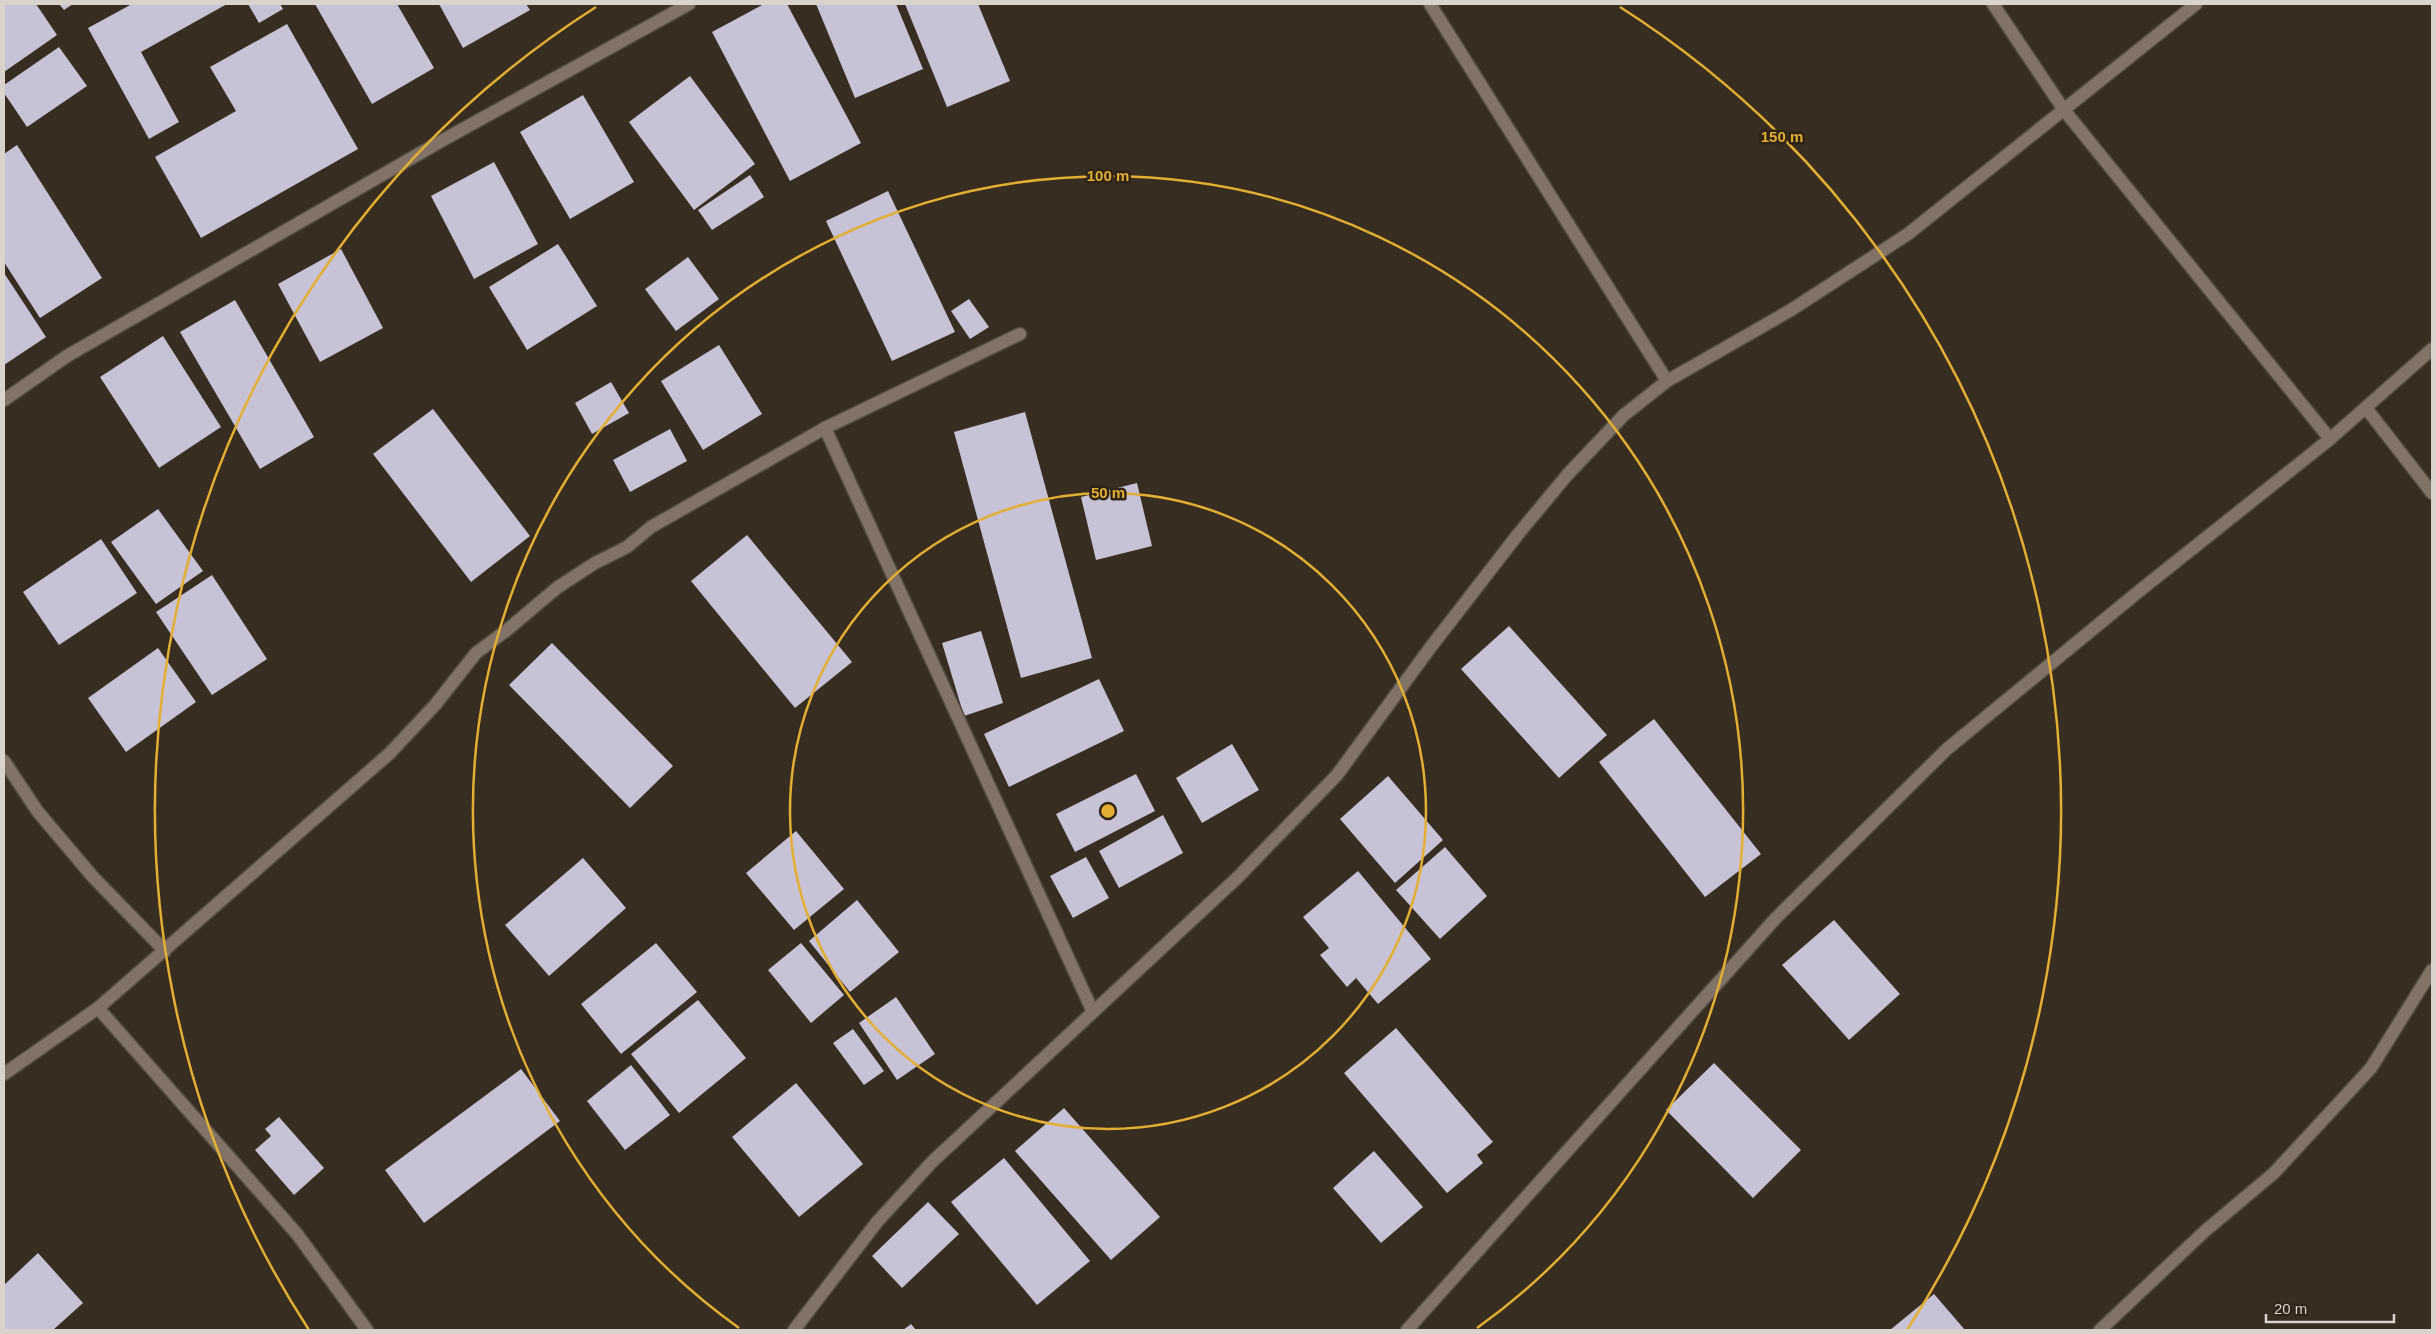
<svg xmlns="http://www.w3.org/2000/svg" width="2436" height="1334" font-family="Arial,sans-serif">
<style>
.building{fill:#c7c2d5}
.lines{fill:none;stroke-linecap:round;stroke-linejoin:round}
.minor-casing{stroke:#534a3f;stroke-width:15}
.minor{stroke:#817466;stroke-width:12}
.ring{fill:none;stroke:#e2af34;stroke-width:2.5}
.centre{fill:#e2af34;stroke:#2e2317;stroke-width:2.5}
.ring-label{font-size:15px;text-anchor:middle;font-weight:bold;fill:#e2af34;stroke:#2e2317;stroke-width:5;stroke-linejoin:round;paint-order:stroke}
</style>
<rect width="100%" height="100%" fill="#382d21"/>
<!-- building -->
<g class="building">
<polygon points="4,4 36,4 57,35 4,72"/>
<polygon points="59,4 73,4 64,10"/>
<polygon points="132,4 227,4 141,52 179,122 149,139 88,28"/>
<polygon points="248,4 280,4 283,9 259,23"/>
<polygon points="315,4 397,4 434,68 372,104"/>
<polygon points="439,4 526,4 530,10 463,48"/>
<polygon points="764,4 787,4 861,143 790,181 712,32"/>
<polygon points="816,4 896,4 923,69 855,98"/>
<polygon points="905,4 978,4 1010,81 947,107"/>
<polygon points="287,24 358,149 201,238 155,157 236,111 210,67"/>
<polygon points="59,47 87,86 27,127 4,93 4,85"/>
<polygon points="690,76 755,164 694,210 629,122"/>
<polygon points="583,95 634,182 570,219 520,132"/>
<polygon points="17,145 102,278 40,318 4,262 4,154"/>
<polygon points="494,162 538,244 474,279 431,196"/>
<polygon points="750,175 764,197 712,230 698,210"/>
<polygon points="888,191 955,332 892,361 826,221"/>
<polygon points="558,244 597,306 527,350 489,287"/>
<polygon points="341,249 383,328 320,362 278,284"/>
<polygon points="688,257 719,299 676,331 645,289"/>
<polygon points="4,273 46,337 4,365"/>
<polygon points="969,299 989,327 970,339 951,311"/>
<polygon points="235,300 314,437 260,469 180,332"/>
<polygon points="163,336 221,427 159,468 100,377"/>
<polygon points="719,345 762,414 703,450 661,381"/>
<polygon points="611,382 629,413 592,434 575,403"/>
<polygon points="433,409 530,536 471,582 373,454"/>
<polygon points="1025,412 1092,658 1021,678 954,432"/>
<polygon points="670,429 687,461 630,492 613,460"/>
<polygon points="1137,483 1152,546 1096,560 1081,497"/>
<polygon points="158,509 203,571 156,604 111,542"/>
<polygon points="747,535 852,662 795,708 691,581"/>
<polygon points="101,539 137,593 59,645 23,592"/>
<polygon points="212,575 267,659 212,695 156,612"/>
<polygon points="1509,626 1607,735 1559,778 1461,669"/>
<polygon points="981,631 1003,703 964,716 942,643"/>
<polygon points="552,643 673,766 630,808 509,685"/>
<polygon points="158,648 196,702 126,752 88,698"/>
<polygon points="1099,679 1124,731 1009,787 984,734"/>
<polygon points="1654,719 1761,854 1705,897 1599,762"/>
<polygon points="1232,744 1259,790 1202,823 1176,778"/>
<polygon points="1136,774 1155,811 1075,852 1056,814"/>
<polygon points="1388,776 1443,840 1395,883 1340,819"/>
<polygon points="1163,815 1183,853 1119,888 1099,851"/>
<polygon points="796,831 844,889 794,930 746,873"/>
<polygon points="1445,847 1487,896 1440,939 1396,890"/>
<polygon points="1086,857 1109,898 1073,918 1050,876"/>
<polygon points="583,858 626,908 549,976 505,925"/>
<polygon points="1358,871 1431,959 1378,1004 1356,978 1347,987 1320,955 1329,948 1303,917"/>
<polygon points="857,900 899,952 850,992 809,941"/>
<polygon points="1834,920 1900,994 1849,1040 1782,965"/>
<polygon points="656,943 697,992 621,1054 581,1004"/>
<polygon points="801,943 844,995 811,1023 768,970"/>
<polygon points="896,997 935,1054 897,1080 859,1023"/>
<polygon points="698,1000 746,1058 679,1113 631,1054"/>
<polygon points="1396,1028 1493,1142 1477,1155 1483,1163 1447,1193 1344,1073"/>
<polygon points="853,1029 884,1071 864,1085 833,1043"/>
<polygon points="1714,1063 1801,1150 1753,1198 1666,1110"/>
<polygon points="631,1065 670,1115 625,1150 587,1101"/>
<polygon points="521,1069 560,1121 424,1223 385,1170"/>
<polygon points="796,1083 863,1164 799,1217 732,1137"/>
<polygon points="1064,1108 1160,1217 1111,1260 1015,1151"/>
<polygon points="279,1117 324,1168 294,1195 255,1150 271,1136 265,1129"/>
<polygon points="1374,1151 1423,1207 1381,1243 1333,1188"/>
<polygon points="1004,1158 1090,1261 1037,1305 951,1202"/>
<polygon points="928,1202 959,1234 902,1288 872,1256"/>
<polygon points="38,1253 83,1303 53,1330 4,1330 4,1285"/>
<polygon points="1934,1294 1965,1330 1890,1330"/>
<polygon points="911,1324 916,1330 903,1330"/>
</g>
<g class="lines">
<!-- minor casing -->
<g class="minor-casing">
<g id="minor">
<polyline points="1430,4 1667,381"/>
<polyline points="1993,4 2064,110 2330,439"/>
<polyline points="4,400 67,356 443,140 689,4"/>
<polyline points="2366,408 2432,493"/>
<polyline points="825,428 1093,1012"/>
<polyline points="4,761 38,812 93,877 165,951"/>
<polyline points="98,1008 297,1234 367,1330"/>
<polyline points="4,1074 98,1008 390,753 435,705 476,653 507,630 558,587 595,563 627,547 651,527 825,428 1020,334"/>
<polyline points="794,1330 877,1222 932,1162 1237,878 1337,775 1430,648 1519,533 1568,474 1624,415 1667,381 1791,310 1908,234 2196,4"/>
<polyline points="1407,1330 1775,919 1947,749 2138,592 2330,439 2432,349"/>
<polyline points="2100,1330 2205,1231 2274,1173 2371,1068 2432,970"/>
</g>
</g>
<!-- minor -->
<use href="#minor" class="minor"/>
</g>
<!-- distance rings -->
<g class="ring">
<circle cx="1108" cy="811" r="318"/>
<path d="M739 1328A635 635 0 1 1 1477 1328"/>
<path d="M309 1330A953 953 0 0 1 596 7M1620 7A953 953 0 0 1 1907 1330"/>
</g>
<circle cx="1108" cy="811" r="8" class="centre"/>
<g class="ring-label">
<text x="1782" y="142">150 m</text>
<text x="1108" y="181">100 m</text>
<text x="1108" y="498">50 m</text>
</g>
<!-- border -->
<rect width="2436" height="1334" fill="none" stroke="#dad3cb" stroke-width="10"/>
<!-- scale -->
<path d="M2266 1314v8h128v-8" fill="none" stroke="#dad3cb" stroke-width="2.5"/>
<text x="2274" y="1314" font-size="15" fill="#dad3cb" stroke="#2e2317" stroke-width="4" paint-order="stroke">20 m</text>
</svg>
